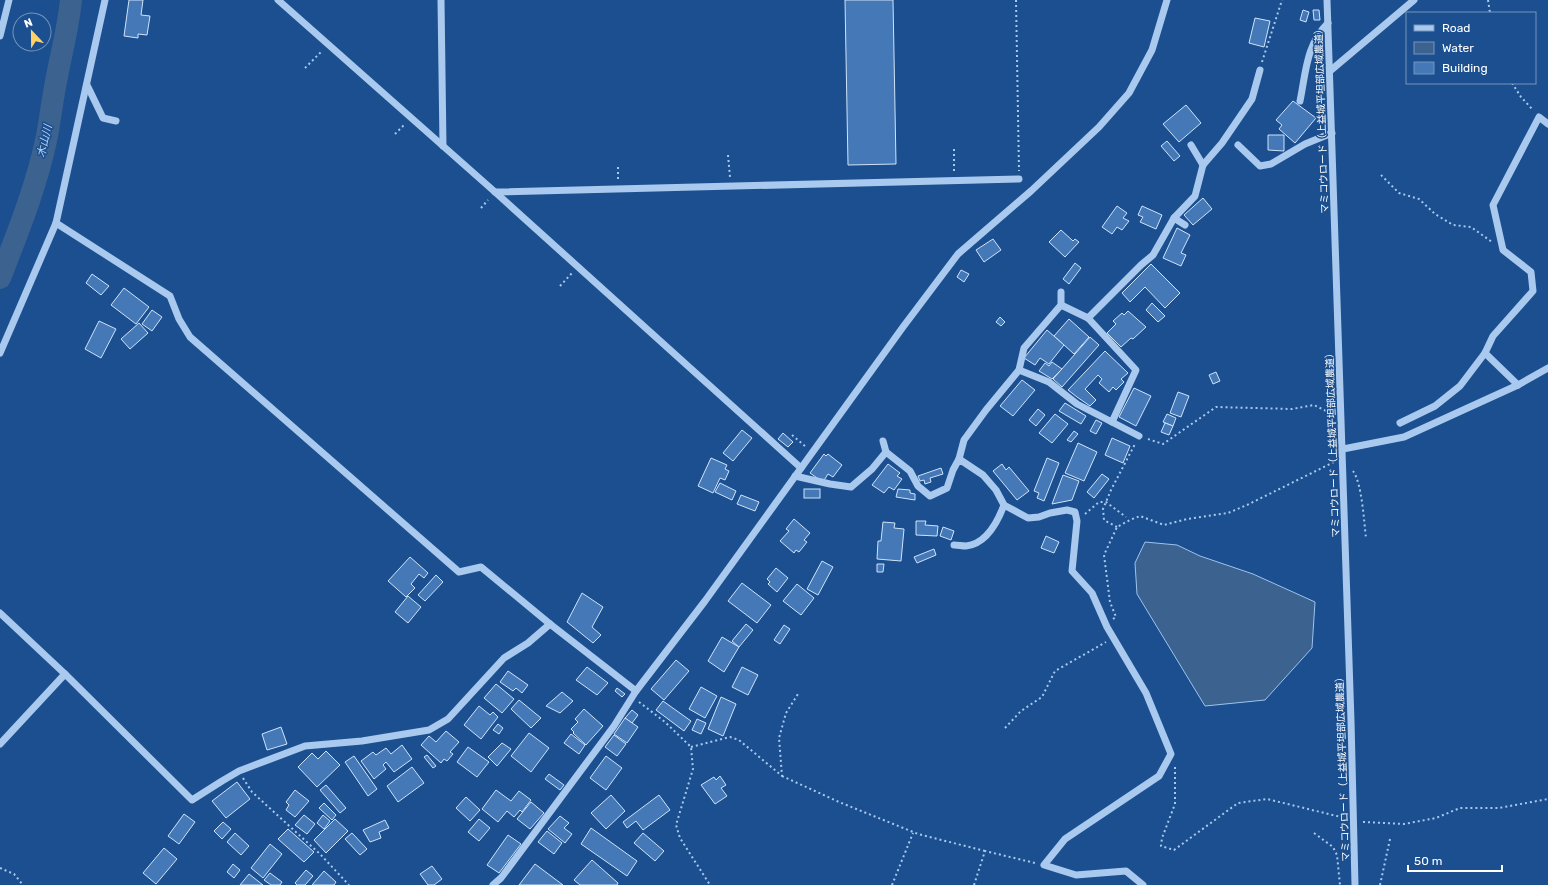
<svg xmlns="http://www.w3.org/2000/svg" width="1548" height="885" font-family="Rubik,'Noto Sans JP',sans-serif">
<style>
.water{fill:#3c6290;stroke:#9cc4f0}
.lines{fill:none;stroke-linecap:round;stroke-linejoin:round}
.river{stroke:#3c6290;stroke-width:22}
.building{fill:#4478b7;stroke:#cfe3fa}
.path{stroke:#a9c9ee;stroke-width:2;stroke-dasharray:2 3;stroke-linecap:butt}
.minor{stroke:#a9c9ee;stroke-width:7}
.labels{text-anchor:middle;stroke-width:3;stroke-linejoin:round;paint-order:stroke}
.street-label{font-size:10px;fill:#fff;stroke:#1b4f8f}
.water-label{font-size:11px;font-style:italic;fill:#b5d3f5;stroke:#1b4f8f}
</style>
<rect width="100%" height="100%" fill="#1b4f8f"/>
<!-- water -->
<polygon class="water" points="1145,542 1177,545 1200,556 1253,574 1315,602 1312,648 1265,700 1205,706 1137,594 1135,563"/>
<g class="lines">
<!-- river -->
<path class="river" d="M 0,278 C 18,232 37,185 47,136 C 50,120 52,103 55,87 C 60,58 68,30 71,0"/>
</g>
<!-- building -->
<g class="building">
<polygon points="129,0 143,0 141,15 150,16 147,35 138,34 138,38 124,36"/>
<polygon points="845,0 893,0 896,164 848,165"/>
<polygon points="1303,10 1309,12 1306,22 1300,20"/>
<polygon points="1313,10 1319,10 1320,20 1314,20"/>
<polygon points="1255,18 1270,21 1264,47 1249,43"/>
<polygon points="1293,101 1316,118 1295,143 1279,129 1282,125 1276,120"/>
<polygon points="1186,105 1201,123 1179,142 1163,124"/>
<polygon points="1268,135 1284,135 1284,151 1268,150"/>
<polygon points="1167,141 1180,156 1174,161 1161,146"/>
<polygon points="1203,198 1212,209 1193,225 1184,215"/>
<polygon points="1117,206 1127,213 1123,218 1129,221 1122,230 1117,227 1112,234 1102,227"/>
<polygon points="1142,206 1162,215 1156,229 1140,222 1143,217 1138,215"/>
<polygon points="1177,228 1190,235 1181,253 1186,255 1181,266 1163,258"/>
<polygon points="1061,230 1073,241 1075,239 1079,242 1065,257 1049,242"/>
<polygon points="993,239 1001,250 984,262 976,250"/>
<polygon points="1075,263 1081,268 1069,284 1063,279"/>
<polygon points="1151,264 1180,293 1165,308 1145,287 1130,302 1122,293"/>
<polygon points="961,270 969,274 964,282 957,277"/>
<polygon points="92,274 109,286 101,295 86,283"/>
<polygon points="124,288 149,307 136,324 111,305"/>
<polygon points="1152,303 1165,316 1158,322 1146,310"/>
<polygon points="152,310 162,317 152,331 142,324"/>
<polygon points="1128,311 1146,327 1133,339 1131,338 1121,347 1107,333 1116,324 1113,321 1122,313 1124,315"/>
<polygon points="1000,317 1005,322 1001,326 996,322"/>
<polygon points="1069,319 1089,337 1074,354 1054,336"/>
<polygon points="99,321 116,329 101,358 85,349"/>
<polygon points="139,323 148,333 130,349 121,339"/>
<polygon points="1047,330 1064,345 1049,364 1040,358 1035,365 1024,358"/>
<polygon points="1090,337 1099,345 1062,387 1053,379"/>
<polygon points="1105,351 1128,373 1121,379 1124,382 1116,390 1113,387 1109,392 1099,383 1102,379 1098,375 1085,389 1096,400 1090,406 1077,397 1068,390"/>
<polygon points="1052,362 1062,369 1052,379 1039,371 1045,363 1049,366"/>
<polygon points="1216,372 1220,381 1213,384 1209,375"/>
<polygon points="1022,380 1035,390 1013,416 1000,406"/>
<polygon points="1134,388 1151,396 1136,426 1119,417"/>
<polygon points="1178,392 1189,396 1181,417 1170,413"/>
<polygon points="1065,403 1086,416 1081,424 1059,411"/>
<polygon points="1038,409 1045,415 1036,426 1029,420"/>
<polygon points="1055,414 1068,424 1052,443 1039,433"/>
<polygon points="1167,414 1176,418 1173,426 1163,422"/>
<polygon points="1096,420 1102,423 1096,434 1090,431"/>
<polygon points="1165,423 1173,426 1169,435 1161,432"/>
<polygon points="742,430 752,438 733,461 723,453"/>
<polygon points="1074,431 1078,434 1071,442 1067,440"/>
<polygon points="783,433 793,442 788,447 778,439"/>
<polygon points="1112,438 1130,446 1123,463 1105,455"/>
<polygon points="1078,443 1097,452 1084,481 1065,473"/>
<polygon points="824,454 826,456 828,454 842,465 833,477 828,474 823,482 810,473"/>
<polygon points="711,458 727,465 725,469 729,471 725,480 720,478 713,493 698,486"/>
<polygon points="1047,458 1059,463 1044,501 1037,498 1039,493 1034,491"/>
<polygon points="888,464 900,473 897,476 902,479 894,490 889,487 884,493 872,485"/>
<polygon points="1002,464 1006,470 1009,467 1029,491 1017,500 993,471"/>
<polygon points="941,468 943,474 930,478 931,482 925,484 924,480 920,481 918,476"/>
<polygon points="1102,474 1109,479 1094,498 1087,492"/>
<polygon points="1063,475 1079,481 1072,500 1052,504"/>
<polygon points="720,483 736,491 732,500 715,492"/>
<rect x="804" y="489" width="16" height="9"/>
<polygon points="898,489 910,490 910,493 915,494 915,500 896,497"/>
<polygon points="741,495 759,502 755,511 737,504"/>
<polygon points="794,519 810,533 804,540 807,542 799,552 796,550 794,553 780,541 789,531 786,529"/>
<polygon points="916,521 926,521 925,525 938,526 937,536 916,535"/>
<polygon points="883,522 895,523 894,528 904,529 901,561 877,559 878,541 881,541"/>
<polygon points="943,527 954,531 951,540 940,536"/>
<polygon points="1046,536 1059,542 1054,553 1041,548"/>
<polygon points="934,549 936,555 917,563 914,557"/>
<polygon points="410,557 428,573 424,578 419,574 411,584 415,588 406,597 388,581"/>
<polygon points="822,561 833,567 818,595 807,589"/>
<polygon points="877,564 884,564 883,572 877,572"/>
<polygon points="776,568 788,578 777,592 768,584 770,582 767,579"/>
<polygon points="436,575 443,582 425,601 418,595"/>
<polygon points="742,583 771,605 757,623 728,601"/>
<polygon points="797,584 814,598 801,615 783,601"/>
<polygon points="582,593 603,607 592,627 601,635 593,643 567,622"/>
<polygon points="408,596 421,607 408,623 395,612"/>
<polygon points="746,624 753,630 739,647 732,641"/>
<polygon points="784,625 790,629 780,644 774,640"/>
<polygon points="722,637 739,647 724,672 708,661"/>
<polygon points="676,660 689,671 664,700 651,689"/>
<polygon points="587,667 608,683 597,695 576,680"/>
<polygon points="742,667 758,675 748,695 732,687"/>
<polygon points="508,671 528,685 522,693 516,688 513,691 500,682"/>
<polygon points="496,684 514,699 502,713 484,698"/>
<polygon points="701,687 717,696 705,718 689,709"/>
<polygon points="617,688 625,694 622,697 615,691"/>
<polygon points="562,692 573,701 560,713 546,706"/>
<polygon points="721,697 736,704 723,736 708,729"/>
<polygon points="519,700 541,718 531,728 511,709"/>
<polygon points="663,701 691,721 684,731 656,710"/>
<polygon points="479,706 490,715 493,712 498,717 481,739 464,725"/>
<polygon points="584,709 603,726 586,745 573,733 574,732 571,729 578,722 575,719"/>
<polygon points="632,710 638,715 632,723 625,718"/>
<polygon points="625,718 638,727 627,743 614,734"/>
<polygon points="697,719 706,723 701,734 692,730"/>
<polygon points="498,724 503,728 499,734 493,730"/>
<polygon points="281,727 287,744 267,750 262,734"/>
<polygon points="446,731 459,742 450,752 453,754 447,761 444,759 441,763 421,745 429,736 436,742"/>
<polygon points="529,733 549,748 531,772 511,756"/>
<polygon points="571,734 585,745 579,754 564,743"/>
<polygon points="614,735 626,744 617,756 605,747"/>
<polygon points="502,743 511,749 497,766 488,757"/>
<polygon points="402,745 412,759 394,772 386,762 383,765 386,769 374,779 361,761 373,752 376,755 386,748 391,754"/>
<polygon points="468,747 489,762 477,777 457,762"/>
<polygon points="326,751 340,765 317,787 298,767 312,753 318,759"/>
<polygon points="427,755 436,766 433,768 424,757"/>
<polygon points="354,756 377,789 368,796 345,762"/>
<polygon points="606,756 622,768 606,790 590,778"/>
<polygon points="412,767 424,783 398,802 387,786"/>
<polygon points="549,774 564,785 560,790 545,779"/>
<polygon points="720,776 726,785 721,788 727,796 715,804 701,785 714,777 716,780"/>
<polygon points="237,782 250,799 226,818 212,801"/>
<polygon points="326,785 346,808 340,813 320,790"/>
<polygon points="295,790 309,801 295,817 286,810 289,805 286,802"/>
<polygon points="496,790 511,801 519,791 531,800 522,812 520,810 514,817 507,811 498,822 482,809"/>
<polygon points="611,795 625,811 606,829 591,813"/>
<polygon points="659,795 670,810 643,830 636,821 627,828 623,822"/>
<polygon points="466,797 480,810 470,821 456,808"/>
<polygon points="531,802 544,813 530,829 517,819"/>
<polygon points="324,803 336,815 332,820 319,808"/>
<polygon points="184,814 195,822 179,844 168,836"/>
<polygon points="304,815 315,824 307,834 295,825"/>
<polygon points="323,815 330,821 324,829 317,823"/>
<polygon points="560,816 569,823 564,828 572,834 565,843 548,829"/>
<polygon points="335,819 348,831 326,853 314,840"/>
<polygon points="479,819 490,828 479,841 468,832"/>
<polygon points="385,820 389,828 379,832 381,838 370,842 363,830"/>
<polygon points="223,822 231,829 222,839 214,831"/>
<polygon points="591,828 637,861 627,876 581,844"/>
<polygon points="288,829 314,852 304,862 278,839"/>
<polygon points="547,831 562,843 554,854 538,842"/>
<polygon points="235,833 249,846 241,855 227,842"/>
<polygon points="352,833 367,849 360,855 345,839"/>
<polygon points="643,833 664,851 655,861 634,843"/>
<polygon points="508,835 521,844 499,873 487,865"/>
<polygon points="270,844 282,854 263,878 251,868"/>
<polygon points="164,848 177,859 156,884 143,873"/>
<polygon points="592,860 618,883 617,885 580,885 574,880"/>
<polygon points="233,864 240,870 234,878 227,872"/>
<polygon points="535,864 563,885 519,885"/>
<polygon points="432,866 442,879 434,885 428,885 420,874"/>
<polygon points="306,870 313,876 305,885 297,885 295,883"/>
<polygon points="324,871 336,882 334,885 312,885"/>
<polygon points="270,873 282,882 280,885 271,885 264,880"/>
<polygon points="249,874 263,885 240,885"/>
</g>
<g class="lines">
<!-- path -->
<g class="path">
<polyline points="1016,0 1019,171"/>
<polyline points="1488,0 1490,13"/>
<polyline points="1262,62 1282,0"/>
<polyline points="305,68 322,51"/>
<polyline points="1512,83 1521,97 1533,110"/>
<polyline points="395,134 404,125"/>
<polyline points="728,155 730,177"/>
<polyline points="618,167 618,180"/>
<polyline points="954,171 954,147"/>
<polyline points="1381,175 1399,193 1419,199 1435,214 1453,225 1471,227 1492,242"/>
<polyline points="481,208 488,200"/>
<polyline points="560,286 572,273"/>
<polyline points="792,435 805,446"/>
<polyline points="1148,439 1163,444 1216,407 1292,409 1314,405 1332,414"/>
<path d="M 1353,471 C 1362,483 1364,522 1366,538"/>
<polyline points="1085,514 1099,502 1106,502 1126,517"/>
<polyline points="1117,527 1104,520 1103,509 1111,490 1135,444"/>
<polyline points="1113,619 1116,617 1110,602 1104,555 1117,527 1130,520 1140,516 1164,525 1187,519 1228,513 1247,505 1334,462"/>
<polyline points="639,702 665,722 691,747 693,769 676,825 680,838 710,885"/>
<polyline points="1005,728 1021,711 1042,697 1055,671 1106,642"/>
<polyline points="691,747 730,737 739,740 782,776 779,738 786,713 798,694"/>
<polyline points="1175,767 1175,804 1162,838 1161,846 1174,850 1238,803 1267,799 1345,818"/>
<polyline points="782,776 839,802 918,834 985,851"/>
<polyline points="243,778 252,792 320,854 349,885"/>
<polyline points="1363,822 1404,824 1436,818 1460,808 1499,808 1548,799"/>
<polyline points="1314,833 1333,847 1337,855 1340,885"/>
<polyline points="0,868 14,874 23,885"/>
<polyline points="892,885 913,833"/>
<polyline points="974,885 985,851 1035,863"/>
<polyline points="1380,885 1390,839"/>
</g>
<!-- minor -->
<g class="minor">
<polyline points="278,0 495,192 801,468"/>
<polyline points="441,0 443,146"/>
<polyline points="1327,0 1351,721 1355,885"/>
<polyline points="0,36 9,0"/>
<polyline points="1330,71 1414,0"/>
<polyline points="87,85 103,118 116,121"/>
<path d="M 1300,101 C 1306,72 1306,45 1328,23"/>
<polyline points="1191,145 1203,165"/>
<polyline points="1238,145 1260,166 1271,164 1305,144 1332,133"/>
<polyline points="495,192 1019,179"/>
<polyline points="56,223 170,296 179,319 190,337 459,572 481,567 550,624 636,691"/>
<polyline points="1185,225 1174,218 1195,196 1203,165 1222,143 1252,99 1260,70"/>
<polyline points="1061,305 1088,318 1136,370 1112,422"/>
<polyline points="1088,318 1141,265 1153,255 1174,218"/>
<polyline points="0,353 56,223 105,0"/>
<polyline points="1019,370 1049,382 1077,404 1139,436"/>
<polyline points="1518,385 1485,353 1493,336 1533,291 1531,272 1503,250 1493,205 1539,117 1548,124"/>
<polyline points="1400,423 1435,406 1460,386 1485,353"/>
<polyline points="883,441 886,452"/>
<polyline points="1343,449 1404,437 1518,385 1548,368"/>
<polyline points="959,459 964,440 986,410 1019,370 1024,348 1061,305 1061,292"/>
<polyline points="795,476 830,484 851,487 872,469 886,452 910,471 918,486 930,496 947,488 953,470 959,459 983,475 996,490 1004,505 1028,518 1039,517 1050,513 1067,510 1075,512 1077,521 1072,571 1092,593 1107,627 1146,693 1171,754 1159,776 1065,839 1044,865 1076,875 1126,871 1143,885"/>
<path d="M 954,545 C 958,545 962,546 966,546 C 986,544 998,521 1004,505"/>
<polyline points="0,613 65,674 192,800 222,781 239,771 305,746 362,741 429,730 448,719 504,658 528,643 550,624"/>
<polyline points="0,744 65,674"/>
<polyline points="493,885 501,878 614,726 636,691 705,601 903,327 958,254 1031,191 1099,127 1129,93 1152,50 1167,0"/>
</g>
</g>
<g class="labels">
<!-- street labels -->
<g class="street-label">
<text transform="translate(1321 119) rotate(-92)" y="4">マミコウロード（上益城平坦部広域農道）</text>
<text transform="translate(1332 443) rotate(-92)" y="4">マミコウロード（上益城平坦部広域農道）</text>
<text transform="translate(1342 767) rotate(-92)" y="4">マミコウロード（上益城平坦部広域農道）</text>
</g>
<!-- water labels -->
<g class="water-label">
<text transform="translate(44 141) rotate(-77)" y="4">木山川</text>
</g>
</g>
<!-- legend -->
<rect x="1406" y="12" width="130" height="72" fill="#1b4f8f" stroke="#7695bc"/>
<rect x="1414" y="25" width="20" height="6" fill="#a9c9ee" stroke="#7695bc"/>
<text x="1442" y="32" font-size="12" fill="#ffffff">Road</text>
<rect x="1414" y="42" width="20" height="12" fill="#3c6290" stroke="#7695bc"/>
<text x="1442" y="52" font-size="12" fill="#ffffff">Water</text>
<rect x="1414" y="62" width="20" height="12" fill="#4478b7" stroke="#7695bc"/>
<text x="1442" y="72" font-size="12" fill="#ffffff">Building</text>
<!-- north arrow -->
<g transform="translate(32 32) rotate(338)"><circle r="19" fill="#1b4f8f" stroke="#7695bc"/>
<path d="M0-3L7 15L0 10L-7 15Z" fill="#ffd166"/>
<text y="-6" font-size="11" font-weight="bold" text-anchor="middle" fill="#ffffff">N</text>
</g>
<!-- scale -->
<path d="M1408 865v6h94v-6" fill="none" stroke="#ffffff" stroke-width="2"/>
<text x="1414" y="865" font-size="12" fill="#ffffff" stroke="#1b4f8f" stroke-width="3" paint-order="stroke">50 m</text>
</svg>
